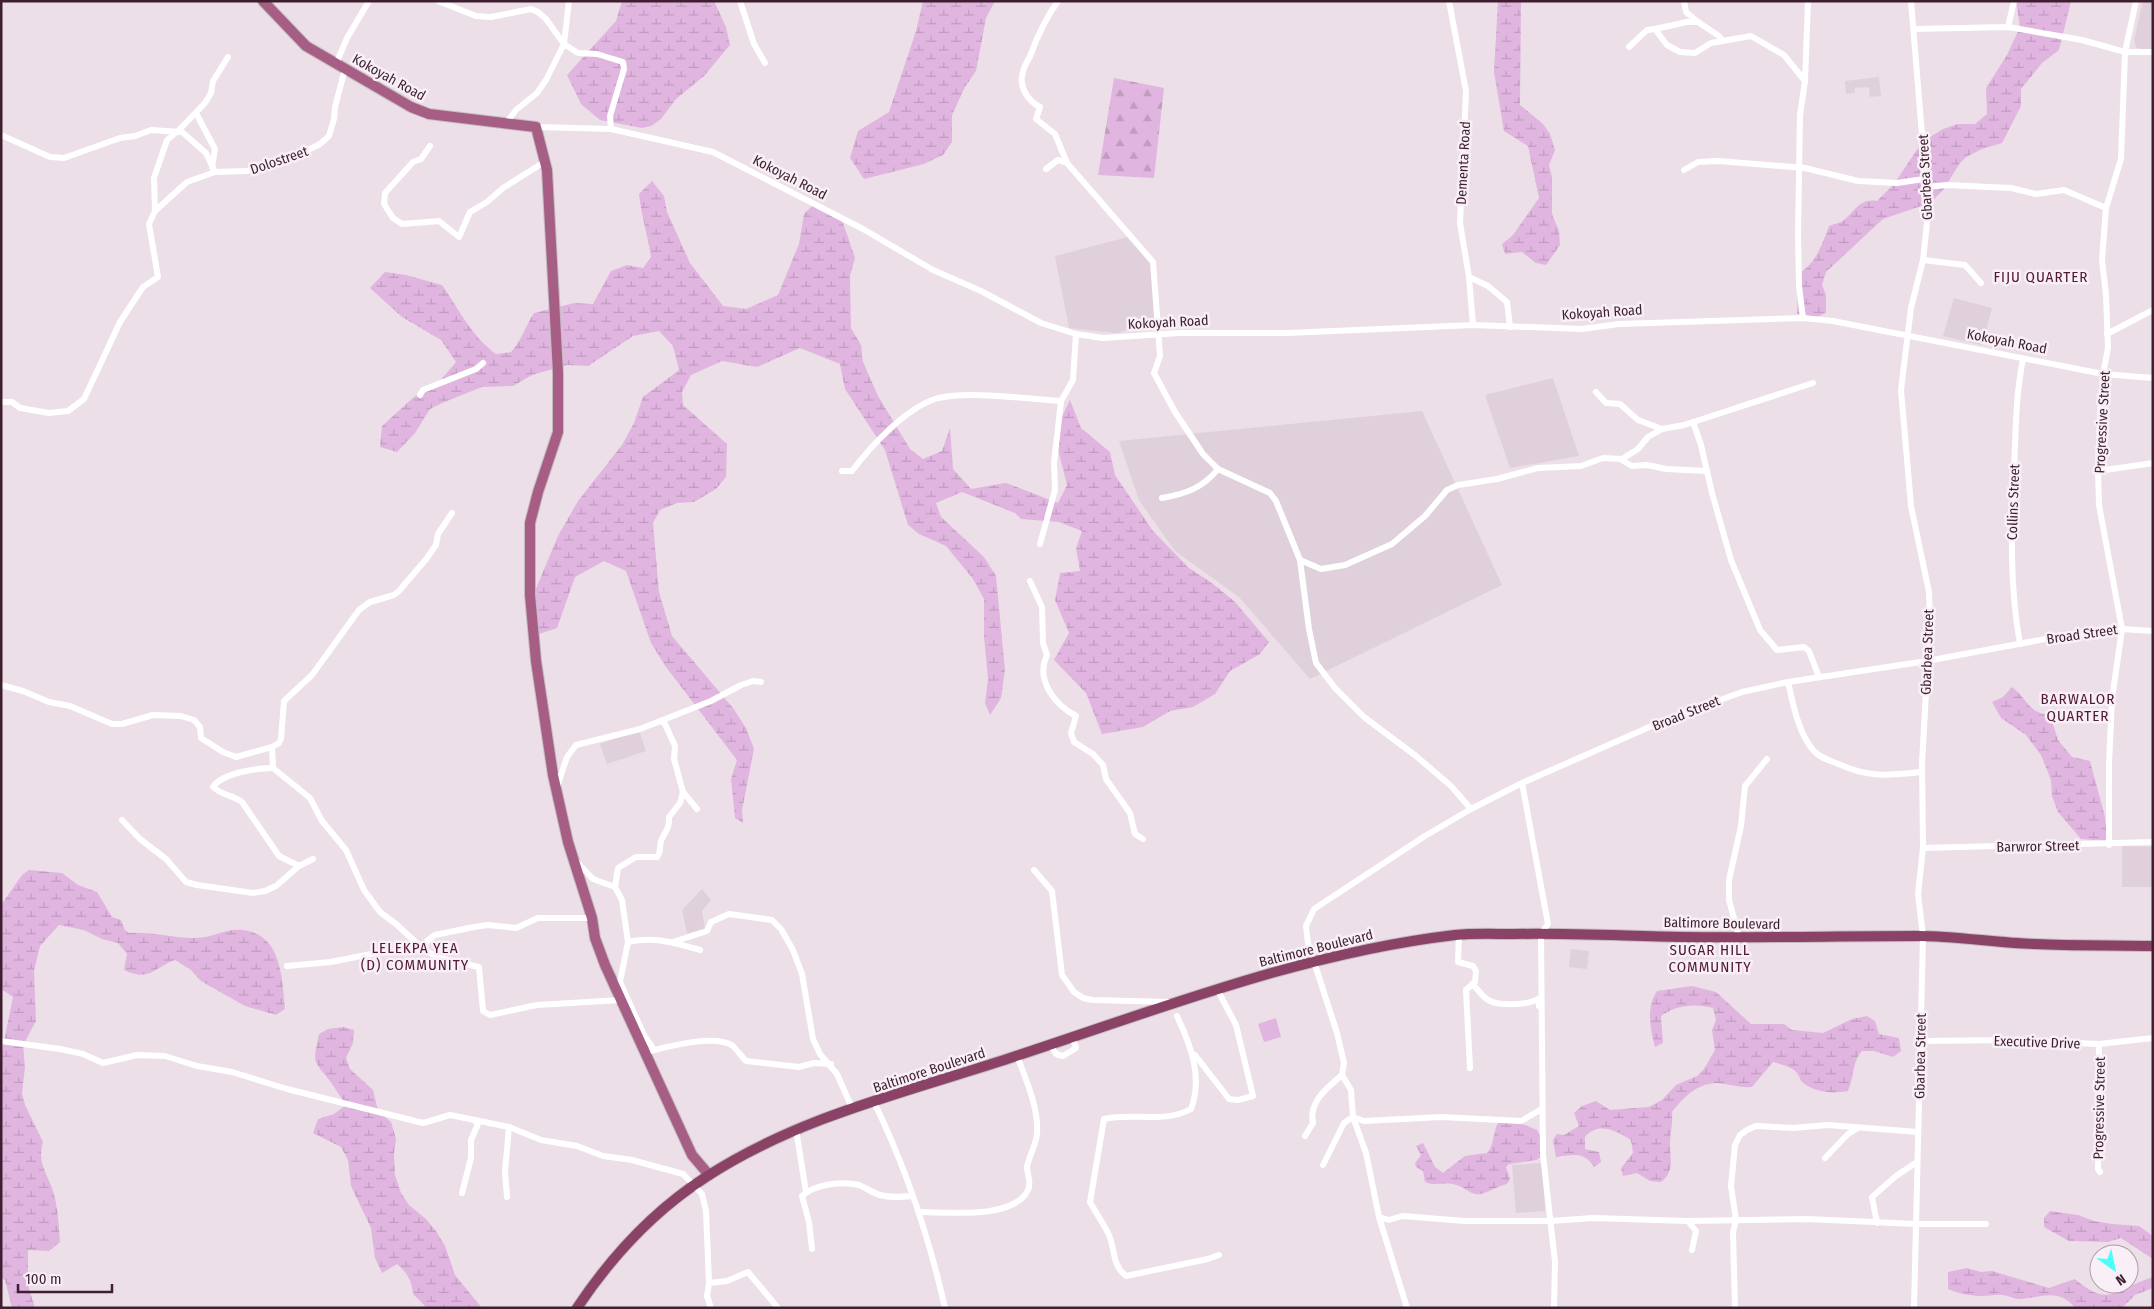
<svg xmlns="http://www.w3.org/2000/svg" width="2154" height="1309" font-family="'Fira Sans Condensed',sans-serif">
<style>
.built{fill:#e0d0db}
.green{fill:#e0b5e0}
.forest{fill:url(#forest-firs)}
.wetland{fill:url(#wetland-marsh)}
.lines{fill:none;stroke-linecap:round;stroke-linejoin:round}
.primary-casing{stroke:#c5bcc1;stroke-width:12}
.trunk-casing{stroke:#c5bcc1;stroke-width:12}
.minor{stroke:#fff;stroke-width:6}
.primary{stroke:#a75e84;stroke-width:10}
.trunk{stroke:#8a4266;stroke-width:10}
.labels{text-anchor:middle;stroke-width:5;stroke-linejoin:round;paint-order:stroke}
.street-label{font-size:14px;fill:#3e1e2f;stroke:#f8f0f6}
.neighbourhood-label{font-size:15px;letter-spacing:1px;fill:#521836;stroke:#f8f0f6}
</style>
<defs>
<pattern id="forest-firs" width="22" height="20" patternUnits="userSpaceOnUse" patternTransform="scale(1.25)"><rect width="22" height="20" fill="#e0b5e0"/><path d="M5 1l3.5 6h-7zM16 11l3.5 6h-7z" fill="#c19bc0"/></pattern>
<pattern id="wetland-marsh" width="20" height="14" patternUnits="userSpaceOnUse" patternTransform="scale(1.25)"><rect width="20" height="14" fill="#e0b5e0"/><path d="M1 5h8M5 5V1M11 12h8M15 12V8" fill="none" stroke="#c19bc0"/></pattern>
</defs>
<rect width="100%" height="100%" fill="#ecdfe8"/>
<!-- built -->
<g class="built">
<polygon points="2143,1 2153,1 2153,51 2136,48 2134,40"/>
<polygon points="1879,77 1881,96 1870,97 1869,87 1855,88 1855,93 1846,94 1845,81"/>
<polygon points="1128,237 1151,261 1157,321 1117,333 1069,328 1055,256"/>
<polygon points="1954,298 1992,308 1982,345 1943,336"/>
<polygon points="1553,378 1579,456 1510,468 1485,395"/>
<polygon points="1422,411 1502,585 1310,679 1239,597 1175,551 1139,500 1119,441"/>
<polygon points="639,730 646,751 607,764 600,744"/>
<polygon points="2122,846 2153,847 2153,887 2122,887"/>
<polygon points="702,889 711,900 702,911 705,929 687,933 682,910"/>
<polygon points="1571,949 1589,951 1587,969 1569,967"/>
<polygon points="1542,1163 1545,1211 1516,1213 1512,1165"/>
</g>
<!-- green -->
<polygon class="green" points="1276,1018 1281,1037 1264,1042 1258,1024"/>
<!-- forest -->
<polygon class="forest" points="1114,78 1164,88 1154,178 1098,175"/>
<!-- wetland -->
<g class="wetland">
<polygon points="622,1 714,1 726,27 730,45 704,76 676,99 661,119 651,126 642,128 600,120 581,104 567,75 616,21"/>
<polygon points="923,1 995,1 986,18 976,71 965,87 952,115 952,142 943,155 924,164 864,179 850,158 858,131 889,112 916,31"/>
<polygon points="1498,1 1521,1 1520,105 1543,124 1550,134 1555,150 1549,165 1552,177 1552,214 1559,231 1560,245 1546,265 1536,263 1522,252 1505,254 1502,244 1513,235 1539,198 1528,146 1504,131 1494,72"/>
<path d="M 2016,1 L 2071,1 L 2059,50 L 2042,63 L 2021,89 L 2021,106 L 2002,143 L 1982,149 L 1966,157 L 1960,163 L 1943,190 L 1930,203 L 1883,219 L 1826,272 L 1822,285 L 1826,295 L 1826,313 L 1817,317 L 1797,314 L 1799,273 C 1815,265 1823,243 1829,226 C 1833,224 1841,223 1844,220 C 1855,211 1860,198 1877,201 L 1894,184 L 1922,142 L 1943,129 L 1958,124 L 1975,124 L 1987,114 L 1986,88 L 2007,55 L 2020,27 Z"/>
<path d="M 652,181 L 664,196 L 667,212 L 690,263 L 723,306 L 746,309 L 778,295 L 799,244 L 804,214 L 816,202 L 841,217 L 855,258 L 850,276 L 851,328 L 861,345 L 863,362 L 878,396 L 910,449 L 923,459 L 942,451 L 950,428 L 953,469 L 971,489 L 1006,483 L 1058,503 L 1067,485 L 1054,433 L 1070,400 L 1081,428 L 1110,452 L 1115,475 L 1153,531 L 1189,568 L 1212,583 L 1235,602 L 1269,642 L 1260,654 L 1230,671 L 1215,694 L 1193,707 L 1170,711 L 1143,727 L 1102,734 L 1086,693 L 1054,660 L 1069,633 L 1055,600 L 1060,573 L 1080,571 L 1076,548 L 1082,531 L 1059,522 L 1021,519 L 1015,513 L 962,492 L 936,503 L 941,517 L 984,557 L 996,576 L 1005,670 L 1001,698 L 990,715 L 985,703 L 988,679 L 984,636 L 984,599 L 973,579 L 946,546 L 919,534 L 908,525 L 885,450 L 845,389 L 840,364 L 800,348 L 757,367 L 722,361 L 691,375 L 682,392 L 683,405 L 727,444 L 726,477 L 716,489 L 694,502 L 677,503 L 660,510 L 653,523 L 659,592 L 672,636 L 733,708 L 746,728 L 754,749 L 742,810 L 743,823 L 735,818 L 731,779 L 737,760 L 666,667 L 651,643 L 626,571 L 604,561 L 575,577 L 557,628 L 536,635 L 532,598 L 558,536 L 578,501 L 622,445 L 634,423 L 643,397 L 679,370 L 673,346 L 659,331 L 633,336 L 588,366 L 567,365 L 532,375 L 513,386 L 482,387 L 442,403 L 430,409 L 415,433 L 397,452 L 380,447 L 382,426 L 414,397 L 440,381 L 456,362 L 441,340 L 402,317 L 370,288 L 385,272 L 406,275 L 442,285 C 459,309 471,336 496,354 L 511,352 C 522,340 525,327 534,313 L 574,303 L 593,304 L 611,271 L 627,265 L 643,268 L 651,257 C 648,236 641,215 639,194 Z"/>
<path d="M 2012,687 C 2026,697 2029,714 2050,715 L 2058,740 L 2072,757 L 2090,761 L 2105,817 L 2107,841 L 2081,839 L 2058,812 L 2052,796 L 2051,780 L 2041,755 L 2026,735 L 2001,718 L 1992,702 L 2003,697 Z"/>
<path d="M 29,870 L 62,873 L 78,885 L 97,892 L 112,917 L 121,920 L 125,930 L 129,933 C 156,931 180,941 205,937 C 217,935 229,928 242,930 C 282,934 282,978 285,1009 L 276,1015 L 245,1006 L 201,981 L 191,970 L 175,960 C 153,968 150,982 124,970 L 127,954 L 118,943 L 102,939 L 84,930 L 59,925 L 40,946 L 34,971 L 36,1021 L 23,1045 L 25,1067 L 22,1093 L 25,1105 L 43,1142 C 36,1167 51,1177 55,1198 C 58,1212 59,1227 60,1242 L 49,1251 L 28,1250 L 28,1285 L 35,1308 L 12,1308 L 5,1280 L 1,1278 L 1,1056 L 13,997 L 1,989 L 1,905 L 22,875 Z"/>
<path d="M 1692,986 L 1716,992 L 1751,1024 L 1784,1024 L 1792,1030 L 1823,1033 L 1852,1019 L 1867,1016 L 1875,1021 L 1879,1034 L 1899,1038 L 1901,1051 L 1893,1057 L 1874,1051 L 1862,1051 C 1852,1062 1854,1078 1848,1091 C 1832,1094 1814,1093 1801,1081 C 1797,1067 1786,1066 1773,1062 L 1752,1087 C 1740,1088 1729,1084 1717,1083 C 1697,1083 1683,1098 1672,1112 C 1673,1125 1670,1133 1670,1145 C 1670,1160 1675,1171 1661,1182 L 1650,1181 L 1637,1173 L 1623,1176 L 1621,1168 L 1633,1153 L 1631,1140 C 1617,1131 1598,1121 1585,1137 L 1585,1149 L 1599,1152 L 1601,1162 L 1594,1167 C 1584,1151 1573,1155 1556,1157 L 1553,1140 L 1557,1134 L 1564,1135 L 1579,1126 L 1574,1113 L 1582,1106 L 1596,1101 L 1610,1110 L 1649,1107 L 1662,1100 L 1676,1085 L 1697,1076 L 1704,1069 L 1715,1050 L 1712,1030 L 1716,1020 L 1713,1008 C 1696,1003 1675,1005 1661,1016 L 1663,1043 L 1655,1047 C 1650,1028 1646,1008 1657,991 Z"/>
<path d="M 343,1027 L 354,1030 L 353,1043 L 346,1058 L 350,1069 L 373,1090 L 378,1111 L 391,1122 L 396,1139 L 394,1154 L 395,1175 L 401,1193 L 409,1205 L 426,1219 L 436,1231 L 445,1246 L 455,1275 L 482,1308 L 427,1308 L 413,1294 C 412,1280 407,1273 397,1264 L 382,1273 L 375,1258 L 371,1228 L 351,1186 L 348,1160 L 341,1147 L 313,1133 L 318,1119 L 334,1114 L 346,1105 C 340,1097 336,1089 330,1081 C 312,1059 313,1063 319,1034 L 328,1029 Z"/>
<path d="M 1498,1123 L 1520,1123 L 1537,1130 L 1541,1138 L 1541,1157 L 1536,1160 L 1509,1164 L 1506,1167 L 1510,1179 L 1507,1184 C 1497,1186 1490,1192 1481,1194 C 1470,1196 1466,1187 1456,1185 C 1445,1181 1435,1187 1425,1182 L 1423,1171 L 1416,1167 L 1415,1163 L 1421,1155 L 1416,1146 L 1423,1143 L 1435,1167 L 1443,1173 L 1465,1156 L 1487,1153 C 1494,1146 1493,1132 1498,1123 Z"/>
<polygon points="2050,1211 2078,1215 2094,1221 2112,1224 2139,1226 2153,1236 2153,1259 2121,1238 2108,1242 2069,1241 2044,1227 2044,1218"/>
<path d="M 1967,1268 L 1981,1272 L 1992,1271 L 2049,1288 L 2075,1279 C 2109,1309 2117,1289 2153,1277 L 2153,1288 L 2135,1295 L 2122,1308 L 2075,1308 C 2059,1287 2039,1298 2021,1299 C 2015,1300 2008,1295 2002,1295 C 1995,1294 1989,1296 1982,1296 C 1970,1296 1960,1294 1948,1289 L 1948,1272 Z"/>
</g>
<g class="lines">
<!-- primary casing -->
<g class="primary-casing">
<polyline id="primary" points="263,1 306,46 411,107 429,114 536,127 547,170 558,373 558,432 538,492 530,523 530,595 536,661 553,775 568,842 592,918 595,938 605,965 692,1155 709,1175"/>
</g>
<!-- trunk casing -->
<g class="trunk-casing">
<path id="trunk" d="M 577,1308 C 611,1257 655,1210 706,1177 C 798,1117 907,1092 1010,1058 C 1157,1010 1301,953 1455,935 C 1475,933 1495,934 1514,934 C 1570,933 1626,936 1682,937 C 1761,938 1839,936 1918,936 C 1957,936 1996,943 2035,944 C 2074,946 2114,945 2153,946"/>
</g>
<!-- minor -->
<g class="minor">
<polyline points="438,1 476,16 491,17 531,9 538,12 546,19 564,44 578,53 597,54 623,62 624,69 610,116 611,129"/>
<polyline points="740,1 754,44 765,63"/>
<path d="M 1058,1 C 1046,18 1038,34 1031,54 C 1029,60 1024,65 1023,72 C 1018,86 1028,101 1040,107 L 1036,119 L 1055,134 L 1067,163 L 1153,262 L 1160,356 L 1154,373 L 1175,412 L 1203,454 L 1218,469 L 1270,493 L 1276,501 L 1300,560 L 1309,629 L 1316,663 L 1335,688 L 1364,717 L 1416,756 L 1451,786 L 1471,809"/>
<polyline points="1449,1 1466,91 1460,223 1469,277 1473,325"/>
<polyline points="1684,1 1686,12 1698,22"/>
<polyline points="1911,1 1922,135 1924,179 1929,204 1923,260 1911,308 1901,390 1911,506 1929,592 1930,621 1922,763 1923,848 1918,894 1923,936 1914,1308"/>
<polyline points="2008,27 2014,1"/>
<polyline points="1655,29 1687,22 1698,22 1719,36 1723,41"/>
<polyline points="1914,29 2008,27 2082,40 2125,52 2153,52"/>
<polyline points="1629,47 1647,30 1655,29 1667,45 1680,52 1695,53 1711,43 1751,36 1784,55 1805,81"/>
<polyline points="336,64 347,38 369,1"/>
<polyline points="196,113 215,149 212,167"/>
<polyline points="506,123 516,110 537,93 546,80 564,44 569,1"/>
<polyline points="536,127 611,129 713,152 863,229 933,270 981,291 1041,323 1076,334 1103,338 1180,333 1288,333 1473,325 1582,329 1619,324 1803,318 1833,321 2103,374 2153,378"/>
<polyline points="1,135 50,157 64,158 120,138 135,136 151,130 182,132 206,153 215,172"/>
<polyline points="430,146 421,159 413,162 385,193 384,204 393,218 402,224 439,221 459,237 470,212 487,202 503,188 546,161"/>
<polyline points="1046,169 1058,160 1067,163"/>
<polyline points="1684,170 1698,162 1718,161 1805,168 1858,181 1897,183 1924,179"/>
<polyline points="1926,187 1947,185 2011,188 2036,194 2064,190 2106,208"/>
<polyline points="155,211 154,178 167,140 178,131 205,103 211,93 213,81 228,57"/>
<polyline points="1923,260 1965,265 1981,283"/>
<polyline points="1469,277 1488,286 1507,302 1510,327"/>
<polyline points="1803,318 1799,286 1798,234 1800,115 1805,81 1808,1"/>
<polyline points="2107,334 2153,310"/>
<polyline points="1596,392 1606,403 1620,404 1638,420 1662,429"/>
<polyline points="420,395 423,390 476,369 483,363"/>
<polyline points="1,402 12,402 20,408 49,413 68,411 84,399 120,322 143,287 158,277 149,224 155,211 187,182 215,172 247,171 300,154 320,144 329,136 334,119 335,107 345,69"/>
<polyline points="1693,422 1701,445 1712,493 1731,560 1760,630 1777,650 1804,647 1809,651 1819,677"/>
<polyline points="1620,459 1632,466 1647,465 1666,469 1707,471"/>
<path d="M 842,471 L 852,471 C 871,446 905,409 935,399 C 965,390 1029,399 1061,401"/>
<polyline points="2098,471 2153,463"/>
<path d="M 1162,498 C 1185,494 1203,488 1218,469"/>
<polyline points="452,513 438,534 436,545 427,558 399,591 394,595 370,602 359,610 312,675 284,701 281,739 279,743 272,747 273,768 310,798 322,821 346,850 364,890 380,912 396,924 423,949 439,958 479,967 483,1011 490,1015 537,1005 621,1000"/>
<polyline points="1040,544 1055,490 1054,463 1061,401 1073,380 1076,334"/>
<polyline points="1300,560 1321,569 1345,565 1392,544 1425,516 1447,490 1458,485 1497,479 1538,468 1581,466 1603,458 1622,459 1638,449 1648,437 1662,429 1684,425 1813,383"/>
<path d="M 1030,581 L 1042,607 L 1043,643 L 1047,655 C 1035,680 1055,705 1076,716 L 1071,733 L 1074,742 L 1093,754 L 1103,765 L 1106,779 L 1130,813 L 1135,834 L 1143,839"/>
<path d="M 2020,644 C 2008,578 2012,513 2015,446 C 2016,417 2017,389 2023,359"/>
<path d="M 1788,682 C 1793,704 1798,732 1813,750 C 1819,757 1827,760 1836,763 C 1869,778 1886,776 1921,772"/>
<polyline points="1,685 23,691 49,702 70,706 112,724 122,724 153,715 181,716 194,720 200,727 201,738 223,752 236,757 272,747"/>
<polyline points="661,721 665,724 675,746 674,759 683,792 697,809"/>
<path d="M 273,768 C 257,768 222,773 213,787 C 221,795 233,795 242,802 L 279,856 L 299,866"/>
<polyline points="1522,783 1548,924 1541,934 1543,1155 1555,1262 1554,1308"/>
<polyline points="557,787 567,757 576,745 640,729 711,701 741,685 753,681 761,682"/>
<polyline points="122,820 140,839 166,859 186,882 197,885 253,893 265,891 276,886 299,866 313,859"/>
<polyline points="2109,845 2109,763 2112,699 2122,629 2099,505 2098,471 2100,417 2103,374 2108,348 2106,295 2102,260 2106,208 2121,159 2125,52 2136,1"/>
<polyline points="1923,848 2153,842"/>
<polyline points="577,862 593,879 615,887 622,900 628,942 620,982 644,1035 654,1050"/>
<polyline points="1034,870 1052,891 1062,975 1074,992 1083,998 1092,1000 1169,1002"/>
<path d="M 615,887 L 618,868 L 636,857 L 657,857 C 662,851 659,847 661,841 C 665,831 670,829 669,817 L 680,803 L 683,792"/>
<polyline points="1459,935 1458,962 1473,966 1476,971 1475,982 1466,990 1470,1068"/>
<polyline points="1739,937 1729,900 1729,880 1741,826 1745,786 1767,759"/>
<path d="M 628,942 C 655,936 674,943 700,950"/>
<polyline points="673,942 707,931 711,922 729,914 772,920 781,929 793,950 802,974 813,1039 820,1054 837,1074 852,1108"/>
<polyline points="423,949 427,941 435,935 474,927 488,925 516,928 538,918 592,918"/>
<polyline points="287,966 331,962 376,953 423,949"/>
<path d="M 1472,984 C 1478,989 1483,998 1490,1001 C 1500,1006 1528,1005 1538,999 L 1539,1006"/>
<path d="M 1177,1016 C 1191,1046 1203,1077 1191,1109 C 1164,1124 1133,1112 1104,1119 L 1090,1202 C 1096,1213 1103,1223 1108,1233 C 1116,1249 1111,1264 1126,1276 L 1208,1259 L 1219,1255"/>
<polyline points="1,1041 60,1049 83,1054 103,1063 137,1055 165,1056 197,1066 232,1072 287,1089 423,1123 450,1115 509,1127 541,1140 577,1146 603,1156 632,1160 683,1174 702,1194 706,1211 709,1283 727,1281 748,1272 778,1308"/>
<polyline points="1920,1041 2012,1040 2099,1044 2153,1038"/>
<polyline points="1050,1044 1056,1054 1063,1056 1076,1048 1072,1036"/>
<polyline points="2099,1044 2098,1169 2100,1172"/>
<path d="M 651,1051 C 669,1046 717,1034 733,1046 C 737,1050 741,1056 746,1061 L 799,1067 L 814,1063 L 831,1064"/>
<polyline points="1195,1055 1229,1099 1238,1100 1253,1096 1236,1025 1217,989"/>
<path d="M 874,1102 C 906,1168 929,1237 945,1308"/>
<polyline points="796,1129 806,1192"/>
<path d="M 1305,1136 L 1313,1123 C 1308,1102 1328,1087 1342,1075"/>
<polyline points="1825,1158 1848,1134 1858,1128"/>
<polyline points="1323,1165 1344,1123 1353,1117 1364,1121 1441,1117 1521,1121 1542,1109 1542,1111"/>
<polyline points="462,1193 471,1158 471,1140 478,1124 474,1120"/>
<polyline points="507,1197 505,1172 509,1127"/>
<path d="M 919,1212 C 946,1212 1014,1220 1028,1190 C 1032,1182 1027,1175 1027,1167 C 1029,1156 1036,1145 1037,1134 C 1039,1108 1026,1080 1017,1056"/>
<polyline points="1379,1217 1389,1220 1402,1216 1465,1221 1551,1221 1593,1218 1688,1221 1807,1219 1917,1224 1986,1224"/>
<polyline points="1688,1221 1696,1231 1692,1250"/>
<polyline points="1877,1223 1872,1197 1896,1176 1917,1162"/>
<path d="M 812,1249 L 809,1222 L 802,1196 C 815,1184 842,1181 859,1185 C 866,1188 873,1193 880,1195 C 890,1198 901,1197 912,1196"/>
<polyline points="709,1283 707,1296 711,1308"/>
<polyline points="1407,1308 1379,1217 1366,1153 1353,1117 1351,1090 1342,1075 1344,1063 1337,1033 1308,943 1306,926 1314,909 1425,836 1471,809 1522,783 1663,721 1742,692 1788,682 1927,661 2072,634 2122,629 2153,631"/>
<polyline points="1735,1308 1733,1232 1736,1220 1731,1186 1735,1145 1740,1135 1747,1130 1756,1126 1794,1128 1828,1125 1918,1132"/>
</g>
<!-- primary -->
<use href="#primary" class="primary"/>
<!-- trunk -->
<use href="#trunk" class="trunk"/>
</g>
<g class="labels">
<!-- street labels -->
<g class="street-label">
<text transform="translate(389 77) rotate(29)" y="5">Kokoyah Road</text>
<text transform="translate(279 160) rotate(-19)" y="5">Dolostreet</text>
<text transform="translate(1463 163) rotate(-87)" y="5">Dementa Road</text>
<text transform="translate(790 177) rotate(27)" y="5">Kokoyah Road</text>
<text transform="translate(1925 177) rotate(-93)" y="5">Gbarbea Street</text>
<text transform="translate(1602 312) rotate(-4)" y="5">Kokoyah Road</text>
<text transform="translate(1168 322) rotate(-3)" y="5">Kokoyah Road</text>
<text transform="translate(2007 341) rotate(11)" y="5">Kokoyah Road</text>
<text transform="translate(2102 422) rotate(-87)" y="5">Progressive Street</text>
<text transform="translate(2013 502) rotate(-88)" y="5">Collins Street</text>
<text transform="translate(2082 634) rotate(-8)" y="5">Broad Street</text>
<text transform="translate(1927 652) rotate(-88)" y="5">Gbarbea Street</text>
<text transform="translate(1686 713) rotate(-22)" y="5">Broad Street</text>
<text transform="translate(2038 846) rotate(-1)" y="5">Barwror Street</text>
<text transform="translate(1722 923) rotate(1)" y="5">Baltimore Boulevard</text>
<text transform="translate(1316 948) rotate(-14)" y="5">Baltimore Boulevard</text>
<text transform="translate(2037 1042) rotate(2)" y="5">Executive Drive</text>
<text transform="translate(1920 1056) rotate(-89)" y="5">Gbarbea Street</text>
<text transform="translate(929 1070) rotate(-18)" y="5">Baltimore Boulevard</text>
<text transform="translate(2099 1108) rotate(-89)" y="5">Progressive Street</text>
</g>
<!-- neighbourhood labels -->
<g class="neighbourhood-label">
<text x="2041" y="282">FIJU QUARTER</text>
<text x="2078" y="704">BARWALOR<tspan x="2078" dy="17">QUARTER</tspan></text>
<text x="415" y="953">LELEKPA YEA<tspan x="415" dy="17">(D) COMMUNITY</tspan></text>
<text x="1710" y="955">SUGAR HILL<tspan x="1710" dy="17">COMMUNITY</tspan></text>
</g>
</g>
<!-- border -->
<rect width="2154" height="1309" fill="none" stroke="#3e1e2f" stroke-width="5"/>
<!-- north arrow -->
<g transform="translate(2114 1269) rotate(147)"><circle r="24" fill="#f8f0f6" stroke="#ae9ca6"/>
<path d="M0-4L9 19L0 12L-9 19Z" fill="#4afffb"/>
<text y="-8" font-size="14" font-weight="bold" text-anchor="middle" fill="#3e1e2f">N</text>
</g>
<!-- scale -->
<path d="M18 1284v8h94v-8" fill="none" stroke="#3e1e2f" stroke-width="2.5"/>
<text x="25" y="1284" font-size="15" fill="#3e1e2f" stroke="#f8f0f6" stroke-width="4" paint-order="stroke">100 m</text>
</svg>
